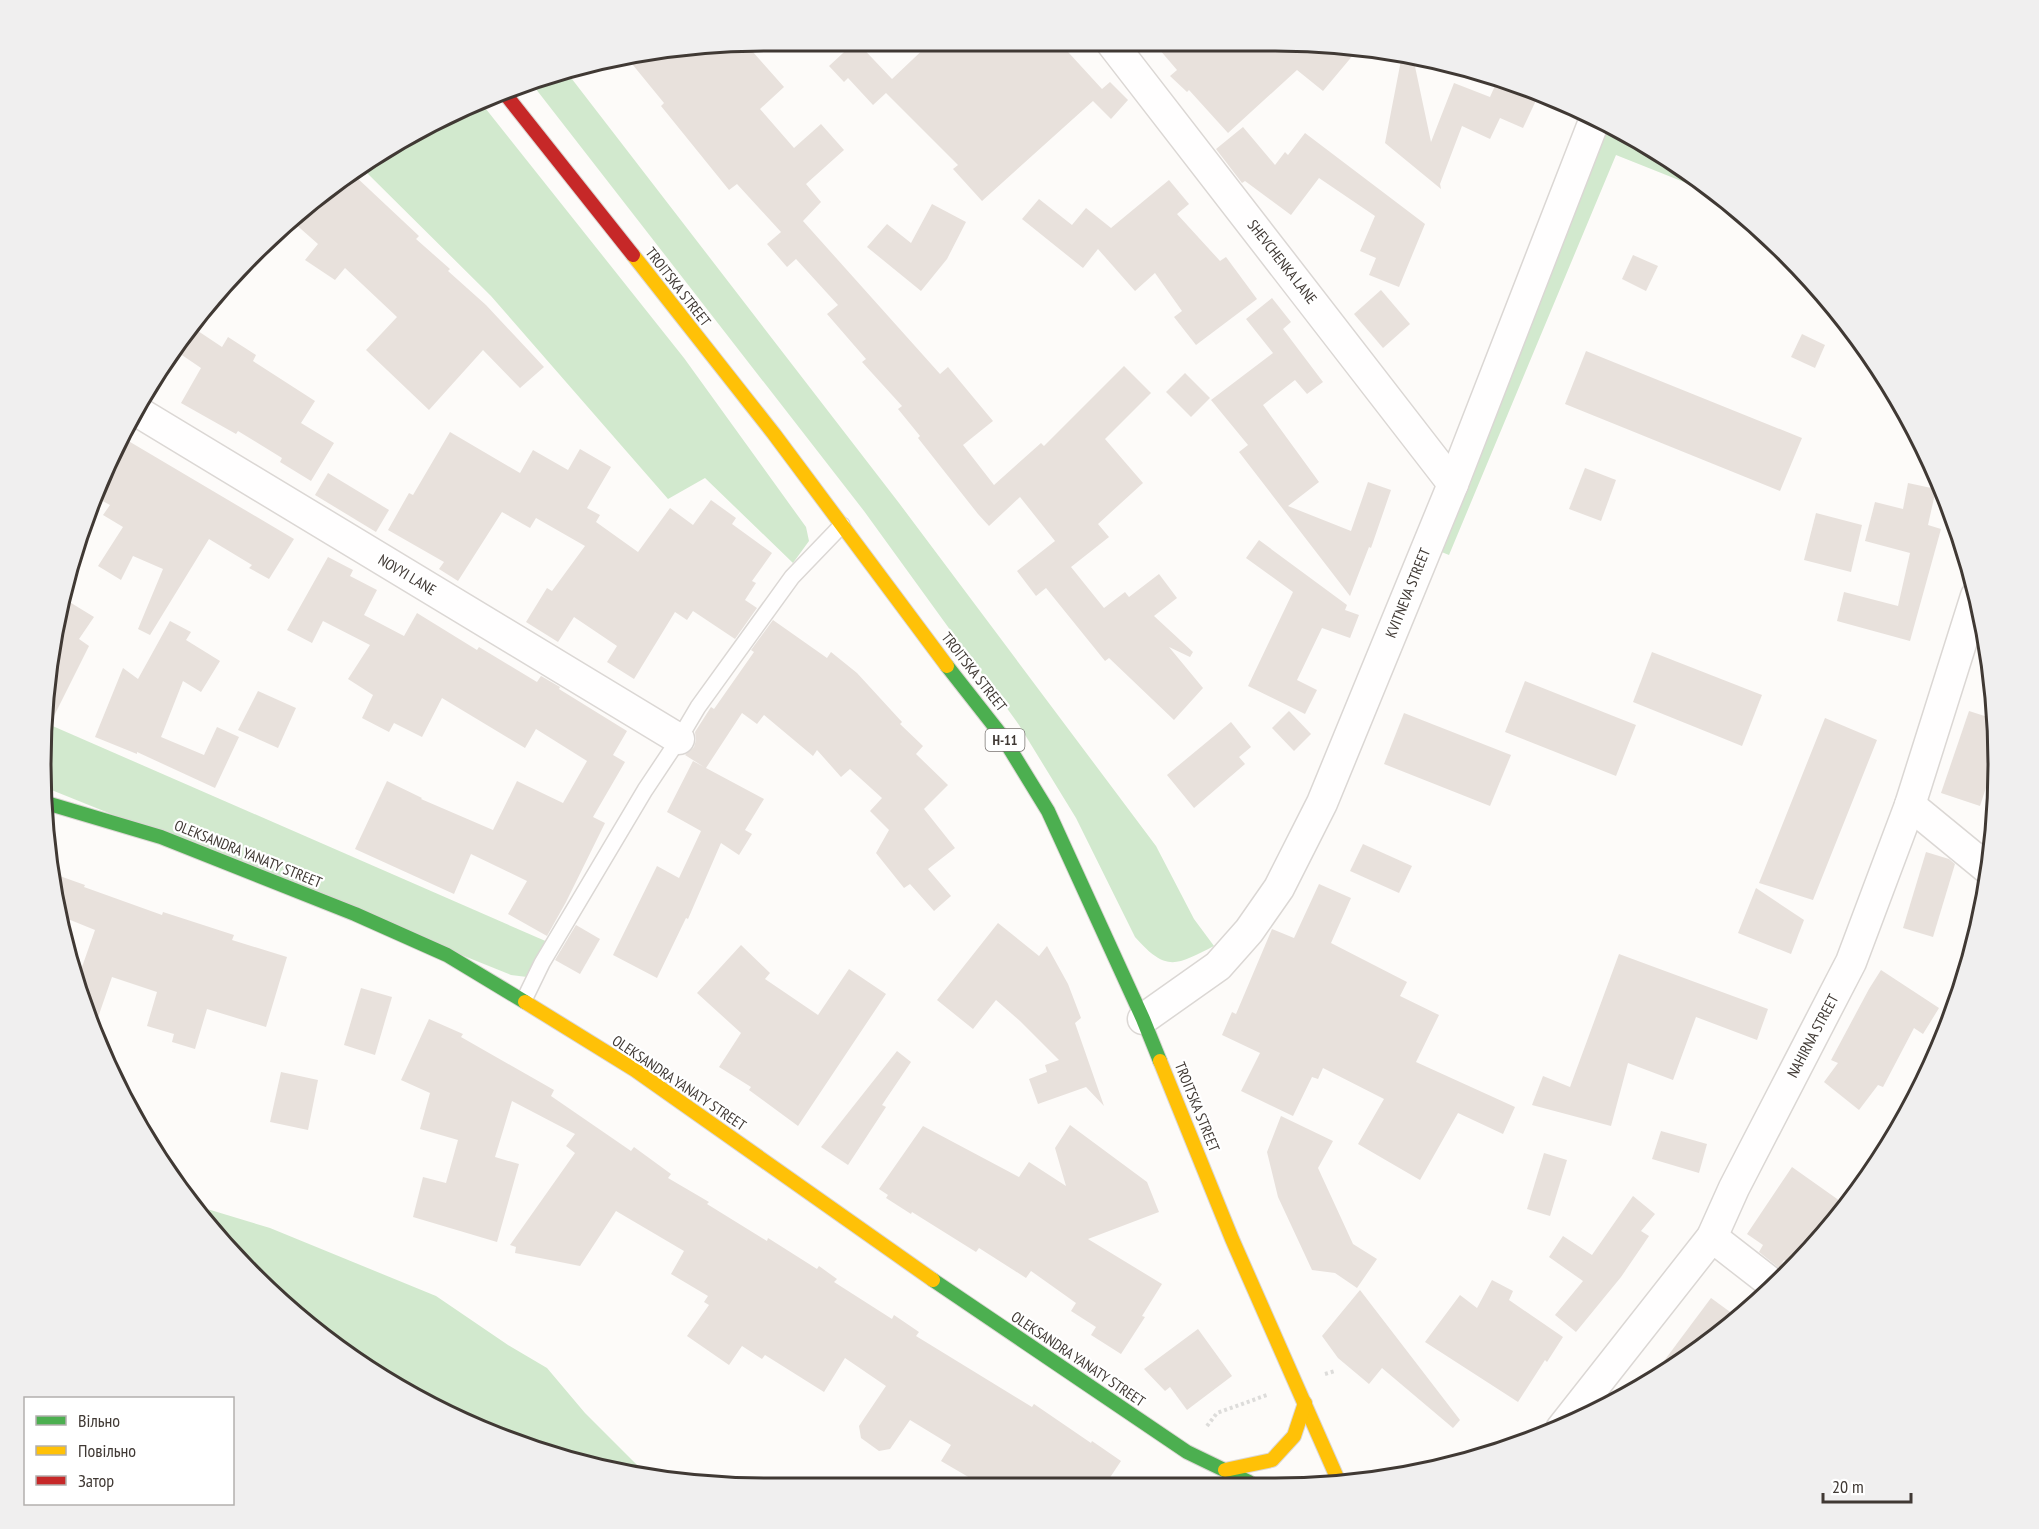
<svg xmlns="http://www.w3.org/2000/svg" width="2039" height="1529" font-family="'PT Sans Narrow',sans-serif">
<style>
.green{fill:#d2e9ce}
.building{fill:#e8e1dc}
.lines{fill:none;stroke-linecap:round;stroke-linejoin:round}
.lane-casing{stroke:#dbd7d4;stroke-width:18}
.street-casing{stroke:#dbd7d4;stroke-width:33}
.fast-casing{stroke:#dbd7d4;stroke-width:16}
.slow-casing{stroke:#dbd7d4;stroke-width:16}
.jam-casing{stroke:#dbd7d4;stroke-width:16}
.path{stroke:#dddcda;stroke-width:4;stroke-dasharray:3 3;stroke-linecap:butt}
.lane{stroke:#fffefe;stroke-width:15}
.street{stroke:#fffefe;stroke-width:30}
.fast{stroke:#4caf50;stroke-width:14}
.slow{stroke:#ffc107;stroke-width:14}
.jam{stroke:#c62828;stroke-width:14}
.labels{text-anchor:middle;stroke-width:4.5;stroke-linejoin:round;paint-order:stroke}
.shield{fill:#fff;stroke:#797471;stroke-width:1.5}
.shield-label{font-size:14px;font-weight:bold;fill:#403934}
.street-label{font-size:15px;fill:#403934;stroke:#fff}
.rim{fill:none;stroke:#403934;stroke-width:3}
</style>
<rect width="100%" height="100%" fill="#fdfbf9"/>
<!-- green -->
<g class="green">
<path d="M 565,70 L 899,503 L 1156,846 L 1194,919 L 1214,946 C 1176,965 1167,973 1135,937 L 1076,818 L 1019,725 L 864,511 L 532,84 Z"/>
<polygon points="482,104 684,358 806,527 809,541 793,563 705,478 668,499 491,296 362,168 402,138"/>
<polygon points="1605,121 1715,190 1724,198 1616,155 1449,555 1439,551"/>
<polygon points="48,724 550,943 527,977 511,975 44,787"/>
<polygon points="194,1205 270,1228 436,1296 508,1345 547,1368 585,1413 649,1477 531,1450 402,1391 253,1277"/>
</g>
<!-- building -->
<g class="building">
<polygon points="856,41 892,79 932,41 1058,41 1102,89 1110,82 1128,100 1111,119 1093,101 982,201 953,169 958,165 886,93 873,105 848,78 844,82 829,66"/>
<polygon points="1153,42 1322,42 1359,48 1323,91 1297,70 1228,133 1189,90 1187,92 1170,76 1177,70"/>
<polygon points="745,43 784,87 760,109 794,148 821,124 844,150 806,184 821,202 803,221 940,374 948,367 993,421 963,445 994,485 1041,443 1044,446 1124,366 1151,393 1105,439 1143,483 1098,524 1109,537 1071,567 1104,608 1125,592 1129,597 1159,574 1177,598 1154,616 1193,652 1190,657 1169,647 1203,688 1174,720 1109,658 1105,661 1046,588 1036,596 1017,571 1055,541 1020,497 989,526 978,514 918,438 920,436 898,409 902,406 862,362 866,359 827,314 838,305 796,259 787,267 767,244 781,232 737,184 729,190 661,106 664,103 628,59"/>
<polygon points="1402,55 1413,57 1431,142 1454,83 1490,97 1498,79 1539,94 1523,128 1500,118 1490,139 1462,126 1440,184 1441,189 1385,143"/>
<polygon points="1243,127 1275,165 1285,152 1288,155 1305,133 1425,224 1399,287 1369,275 1376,258 1360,251 1375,216 1319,178 1291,215 1245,181 1242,183 1216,149"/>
<polygon points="354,175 419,236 416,239 450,269 448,271 486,305 544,367 520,388 483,350 429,410 366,350 397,317 345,268 335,280 305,260 318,244 293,222"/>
<polygon points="1169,180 1189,204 1177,214 1220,261 1226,257 1257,299 1196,345 1174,317 1182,311 1155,273 1135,291 1098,249 1083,268 1022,219 1039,199 1072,225 1086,208 1111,228"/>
<polygon points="932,204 966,222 947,259 921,291 867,247 887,224 911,243"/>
<polygon points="1633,255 1658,266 1646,291 1622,279"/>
<polygon points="1381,290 1410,324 1383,348 1354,314"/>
<polygon points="1272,298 1291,322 1283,329 1323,382 1307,394 1295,380 1263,405 1319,482 1288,506 1351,531 1368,482 1391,490 1371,548 1369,547 1350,596 1239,452 1248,445 1211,400 1273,353 1246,319"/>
<polygon points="192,327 222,347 228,337 256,355 253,361 315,401 301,423 334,443 311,481 280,462 282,458 238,431 236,434 181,403 201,368 173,349"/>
<polygon points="1802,334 1825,345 1815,368 1791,357"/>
<polygon points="1586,351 1802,438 1780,491 1565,404"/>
<polygon points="1185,373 1210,398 1191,417 1166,392"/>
<polygon points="450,432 520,473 533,450 568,470 580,449 611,467 587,508 600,515 596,522 638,552 670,508 693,525 711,500 736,518 732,524 772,553 752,581 756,583 745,600 757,608 735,639 693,611 687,620 675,612 634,679 607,662 617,646 574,617 558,642 526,622 547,588 552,591 585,546 536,518 530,528 502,512 458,581 439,569 444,562 388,530 409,493 413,495"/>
<polygon points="120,436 294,539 269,579 249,568 252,565 209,539 150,635 138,629 163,569 133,556 121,580 98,566 123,527 103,515 110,505 97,498 115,444"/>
<polygon points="1585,468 1616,480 1601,521 1569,509"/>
<polygon points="328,473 389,510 376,532 315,495"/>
<polygon points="1908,483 1936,489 1928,525 1941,529 1910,641 1837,621 1844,592 1898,606 1910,553 1865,541 1875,502 1903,509"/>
<polygon points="1816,513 1862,525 1851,572 1804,560"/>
<polygon points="1259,540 1347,605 1345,610 1359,615 1350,638 1322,628 1297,680 1317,690 1305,714 1248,686 1293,592 1246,558"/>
<polygon points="328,557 353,570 350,576 377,590 364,615 404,636 417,613 477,650 479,647 537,682 541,676 560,687 559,689 627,731 613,755 625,762 593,817 605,823 566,902 547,936 508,914 527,881 471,854 454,894 355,849 387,781 422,798 421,799 493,830 517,781 563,803 587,761 536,729 525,748 442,698 422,737 394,723 389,732 362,718 373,695 348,679 370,645 323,621 312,643 287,630"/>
<polygon points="63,598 94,617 79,639 89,646 48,728 54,623"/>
<polygon points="773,620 827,658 831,652 857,673 902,722 900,724 923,746 916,754 948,785 924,809 955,848 928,869 951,896 934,911 910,884 904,888 876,853 889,830 870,811 882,798 850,769 841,777 817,750 813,756 764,715 757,724 742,713 706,768 764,799 745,830 752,834 739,855 721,843 688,919 686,918 657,978 613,955 657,866 679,878 701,831 667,812 693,761 704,767 685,755 694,747 696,740 695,732 711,707 714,709 754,652 751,650"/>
<polygon points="170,621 191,632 186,640 220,661 201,692 183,681 161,737 204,755 217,727 239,737 215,788 137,752 137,754 95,737 123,668 138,679"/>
<polygon points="1652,652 1762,695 1742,746 1633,702"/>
<polygon points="1525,681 1636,725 1616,776 1505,732"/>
<polygon points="258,691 296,708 278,748 238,730"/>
<polygon points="1289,711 1311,734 1294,751 1272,728"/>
<polygon points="1969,711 1994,719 1997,754 1980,806 1941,793"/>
<polygon points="1404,713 1511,755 1490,806 1384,764"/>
<polygon points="1825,718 1877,740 1813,900 1759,883"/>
<polygon points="1231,722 1251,747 1239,757 1245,764 1194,808 1167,775"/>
<polygon points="1363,844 1412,866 1399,893 1350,871"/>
<polygon points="1926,852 1949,859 1955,864 1933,937 1903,928"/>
<polygon points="54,874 85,885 84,887 162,915 163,912 234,935 232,940 287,957 266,1027 207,1009 195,1049 172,1042 174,1034 147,1026 157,992 112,977 94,1029 79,998 76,984 95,930 63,917"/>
<polygon points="1319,884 1351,898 1331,943 1407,982 1400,996 1439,1015 1416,1062 1515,1107 1503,1134 1458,1113 1420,1180 1358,1144 1384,1099 1323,1068 1318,1079 1312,1077 1293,1116 1241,1091 1260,1053 1222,1035 1232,1012 1236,1014 1272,929 1294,938"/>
<polygon points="1756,888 1804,920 1791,954 1738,933"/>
<polygon points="998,923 1039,956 1047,946 1068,984 1081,1018 1075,1023 1104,1106 1086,1087 1038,1104 1029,1079 1047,1072 1045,1065 1059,1060 1020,1021 996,1000 973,1029 937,1000"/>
<polygon points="576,925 600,939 580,974 555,960"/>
<polygon points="741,945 770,973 765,979 818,1015 849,969 886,994 798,1126 749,1090 751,1087 719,1067 741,1033 697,993"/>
<polygon points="1619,954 1768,1009 1757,1040 1696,1017 1673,1080 1628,1063 1611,1126 1532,1105 1543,1076 1570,1087"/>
<polygon points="1881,970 1939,1008 1923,1034 1914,1028 1883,1087 1878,1085 1859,1110 1824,1082 1838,1063 1831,1060 1869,989"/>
<polygon points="361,988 392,997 375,1055 344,1045"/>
<polygon points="429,1019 463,1034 461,1037 554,1090 551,1096 631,1151 634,1147 671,1174 668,1178 709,1202 707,1204 767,1241 768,1238 817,1269 819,1266 837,1279 834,1282 892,1319 894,1315 919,1332 916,1336 1032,1407 1034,1404 1091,1443 1092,1441 1121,1461 1107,1482 977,1482 941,1461 951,1445 910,1420 890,1449 879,1451 861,1438 859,1426 886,1386 845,1358 824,1392 765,1355 762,1359 742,1346 729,1365 687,1336 709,1305 704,1302 708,1296 671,1274 684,1251 616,1211 580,1266 515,1253 516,1247 510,1245 575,1153 566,1146 575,1134 512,1101 495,1157 519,1164 497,1242 413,1217 423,1177 446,1183 458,1140 420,1129 430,1093 401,1080"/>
<polygon points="897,1051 911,1062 882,1105 886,1107 848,1165 821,1147"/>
<polygon points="281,1072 318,1080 308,1130 270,1122"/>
<polygon points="1281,1116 1333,1141 1318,1168 1353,1244 1377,1259 1357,1288 1335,1273 1312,1270 1278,1197 1267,1152"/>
<polygon points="1070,1125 1147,1182 1159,1212 1088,1239 1162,1284 1142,1316 1145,1317 1121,1354 1091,1335 1096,1327 1071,1311 1076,1303 1031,1271 1026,1278 979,1248 976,1252 912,1212 911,1214 886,1198 888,1195 879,1189 923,1126 1019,1177 1029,1162 1066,1186 1055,1148"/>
<polygon points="1661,1131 1707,1144 1699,1173 1652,1159"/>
<polygon points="1544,1153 1567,1160 1550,1216 1527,1209"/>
<polygon points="1792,1167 1840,1201 1793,1267 1784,1260 1779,1268 1759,1252 1763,1245 1747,1234"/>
<polygon points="1633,1196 1655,1214 1641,1231 1649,1236 1621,1277 1576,1332 1555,1315 1583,1281 1549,1257 1563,1236 1592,1255"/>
<polygon points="1492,1280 1513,1291 1509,1300 1563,1337 1547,1362 1545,1360 1518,1402 1425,1342 1460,1295 1477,1308"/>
<polygon points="1360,1290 1460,1420 1453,1428 1382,1368 1369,1384 1338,1358 1322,1336"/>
<polygon points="1711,1298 1737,1317 1677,1366 1658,1376 1655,1373"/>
<polygon points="1198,1329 1232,1376 1187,1410 1170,1387 1165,1391 1144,1369"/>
</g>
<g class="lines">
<!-- lane casing -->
<g class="lane-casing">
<polyline id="lane" points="524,1000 542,963 645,790 679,739 698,707 792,577 842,525"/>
</g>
<!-- street casing -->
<g class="street-casing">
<g id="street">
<polyline points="1110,41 1453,484"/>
<polyline points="135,410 679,739"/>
<polyline points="1910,805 1988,869"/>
<polyline points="1143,1019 1218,966 1249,931 1279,888 1322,803 1453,484 1596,116"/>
<polyline points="1712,1237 1775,1286"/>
<polyline points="1561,1429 1712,1237 1734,1188 1851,962 1910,805 1976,596"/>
</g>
</g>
<!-- fast casing -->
<g class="fast-casing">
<g id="fast">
<polyline points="947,666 1002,736 1048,811 1143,1019 1160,1061"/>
<polyline points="43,802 161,837 355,914 447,955 525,1002"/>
<polyline points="933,1280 1187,1452 1249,1482"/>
</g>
</g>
<!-- slow casing -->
<g class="slow-casing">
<g id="slow">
<polyline points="633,255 774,434 947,666"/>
<polyline points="525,1002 635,1070 933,1280"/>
<polyline points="1160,1061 1232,1239 1339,1482"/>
<polyline points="1225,1470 1272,1460 1294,1436 1305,1403"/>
</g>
</g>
<!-- jam casing -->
<g class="jam-casing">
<polyline id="jam" points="506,95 633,255"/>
</g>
<!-- path -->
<g class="path">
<polyline points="1325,1374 1335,1371"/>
<polyline points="1207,1426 1217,1413 1267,1395"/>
</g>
<!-- lane -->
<use href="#lane" class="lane"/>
<!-- street -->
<use href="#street" class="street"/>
<!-- fast -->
<use href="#fast" class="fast"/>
<!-- slow -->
<use href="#slow" class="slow"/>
<!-- jam -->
<use href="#jam" class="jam"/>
</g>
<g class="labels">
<!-- shield labels -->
<rect class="shield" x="985.5" y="729" width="39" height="22" rx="4.5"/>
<g class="shield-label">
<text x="1005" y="745">Н-11</text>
</g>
<!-- street labels -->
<g class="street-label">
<text transform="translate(1282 262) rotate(52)" y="5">SHEVCHENKA LANE</text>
<text transform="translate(678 287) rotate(52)" y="5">TROITSKA STREET</text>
<text transform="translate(407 575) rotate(31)" y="5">NOVYI LANE</text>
<text transform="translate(1408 593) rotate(-68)" y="5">KVITNEVA STREET</text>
<text transform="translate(974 672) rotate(52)" y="5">TROITSKA STREET</text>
<text transform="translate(248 854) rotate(22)" y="5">OLEKSANDRA YANATY STREET</text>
<text transform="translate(1813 1036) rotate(-62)" y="5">NAHIRNA STREET</text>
<text transform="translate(679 1083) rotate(34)" y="5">OLEKSANDRA YANATY STREET</text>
<text transform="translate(1197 1107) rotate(68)" y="5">TROITSKA STREET</text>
<text transform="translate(1078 1359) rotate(34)" y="5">OLEKSANDRA YANATY STREET</text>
</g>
</g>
<!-- crop -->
<path d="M0 0H2039V1529H0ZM764 51H1275A713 713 0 0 1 1988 764V765A713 713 0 0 1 1275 1478H764A713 713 0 0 1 51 765V764A713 713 0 0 1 764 51Z" fill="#f0efef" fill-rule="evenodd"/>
<path class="rim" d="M764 51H1275A713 713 0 0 1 1988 764V765A713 713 0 0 1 1275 1478H764A713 713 0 0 1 51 765V764A713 713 0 0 1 764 51Z"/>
<!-- legend -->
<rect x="24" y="1397" width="210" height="108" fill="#ffffff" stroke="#b3b0ae" stroke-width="1.5"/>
<rect x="36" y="1416" width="30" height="9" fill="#4caf50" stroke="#b3b0ae" stroke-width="1.5"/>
<text x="78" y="1427" font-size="18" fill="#403934">Вільно</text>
<rect x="36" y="1446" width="30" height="9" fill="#ffc107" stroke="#b3b0ae" stroke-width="1.5"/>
<text x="78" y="1457" font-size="18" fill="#403934">Повільно</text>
<rect x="36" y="1476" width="30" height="9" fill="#c62828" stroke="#b3b0ae" stroke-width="1.5"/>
<text x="78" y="1487" font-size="18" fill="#403934">Затор</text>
<!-- scale -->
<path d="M1823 1493v9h88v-9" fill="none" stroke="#403934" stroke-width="3"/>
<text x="1832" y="1493" font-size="18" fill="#403934" stroke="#ffffff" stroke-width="4.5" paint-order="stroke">20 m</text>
</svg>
